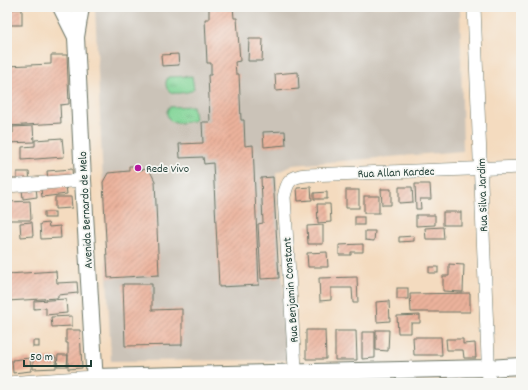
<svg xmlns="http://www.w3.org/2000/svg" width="528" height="390" font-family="Dekko,sans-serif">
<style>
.industrial{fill:#cbc3b8}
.grass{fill:url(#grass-tufts);stroke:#508865}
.building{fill:url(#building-hatch)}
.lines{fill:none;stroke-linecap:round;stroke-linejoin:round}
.minor-casing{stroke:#6a7465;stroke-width:14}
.major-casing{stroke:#6a7465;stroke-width:18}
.minor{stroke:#fff;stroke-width:13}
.major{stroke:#fff;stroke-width:16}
.poi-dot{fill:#b5179e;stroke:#f6f6f2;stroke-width:1.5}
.labels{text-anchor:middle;stroke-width:3.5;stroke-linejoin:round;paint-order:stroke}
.poi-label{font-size:12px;fill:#1f3d34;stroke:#f6f6f2;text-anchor:start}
.street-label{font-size:12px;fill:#1f3d34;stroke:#f6f6f2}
</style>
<defs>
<pattern id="grass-tufts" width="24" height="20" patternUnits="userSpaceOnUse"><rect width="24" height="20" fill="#81d496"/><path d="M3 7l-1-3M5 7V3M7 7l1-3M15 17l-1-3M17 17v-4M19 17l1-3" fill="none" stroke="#69ad7b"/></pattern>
<pattern id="building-hatch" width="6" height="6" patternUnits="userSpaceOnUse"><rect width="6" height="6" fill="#ecb29c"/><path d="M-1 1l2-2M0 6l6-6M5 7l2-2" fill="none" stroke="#bf9280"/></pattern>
</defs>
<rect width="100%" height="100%" fill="#f6f6f2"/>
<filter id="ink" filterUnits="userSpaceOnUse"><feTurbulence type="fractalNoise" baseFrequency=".025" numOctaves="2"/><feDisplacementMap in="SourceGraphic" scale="8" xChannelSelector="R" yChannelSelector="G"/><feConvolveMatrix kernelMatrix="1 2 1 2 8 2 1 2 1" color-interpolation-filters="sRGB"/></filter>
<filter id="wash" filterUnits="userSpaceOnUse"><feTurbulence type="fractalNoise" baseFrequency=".012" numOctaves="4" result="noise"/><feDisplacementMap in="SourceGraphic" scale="16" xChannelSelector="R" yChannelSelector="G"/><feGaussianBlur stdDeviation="0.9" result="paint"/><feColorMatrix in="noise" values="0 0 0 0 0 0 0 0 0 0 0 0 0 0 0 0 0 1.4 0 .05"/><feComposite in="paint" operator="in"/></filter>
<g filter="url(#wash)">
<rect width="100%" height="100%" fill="#f4dbbf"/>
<!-- industrial -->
<polygon class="industrial" points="95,7 460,7 463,151 293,165 276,173 288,360 111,361"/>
<!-- grass -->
<g class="grass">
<path d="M 192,76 L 194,89 C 193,90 192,91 191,91 C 189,92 176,94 174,93 C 166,92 164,83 168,77 Z"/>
<path d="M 193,106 L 195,119 L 193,121 C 185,122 172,127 168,117 C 166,113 167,111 169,107 Z"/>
</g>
<g id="blocks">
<!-- building -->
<g class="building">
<polygon points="209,7 233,7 234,18 237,18 240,61 235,62 236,74 239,74 241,120 244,120 245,146 253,145 259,285 219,287 213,163 204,164 203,157 180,158 179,144 203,143 202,122 210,122 208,75 211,75 211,63 207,63 205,19 209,19"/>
<rect x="7" y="9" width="15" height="16"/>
<polygon points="249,39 263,39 262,61 248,61"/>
<polygon points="178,54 179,65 162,66 161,55"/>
<polygon points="51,55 67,55 69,104 60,105 61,123 7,126 7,66 51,64"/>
<polygon points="298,72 299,89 276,91 275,74"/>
<polygon points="33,126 34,142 7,143 7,134 13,133 13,127"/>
<polygon points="285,131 286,145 264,147 263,132"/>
<polygon points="62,138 64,157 22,160 22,147 35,146 35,140"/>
<polygon points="129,166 137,166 137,170 149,169 155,181 159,275 108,278 103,182 108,173 129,171"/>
<polygon points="72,169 73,178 48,181 47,171"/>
<polygon points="17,172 29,172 30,182 17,183"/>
<polygon points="273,177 279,278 261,279 258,224 263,223 261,178"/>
<polygon points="415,184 430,184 431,199 420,199 421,209 416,209"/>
<polygon points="66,186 67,194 42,197 41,189"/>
<polygon points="36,187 37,197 23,199 22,189"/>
<polygon points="311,187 312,200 298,201 297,188"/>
<polygon points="399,187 412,187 413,202 399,203"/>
<polygon points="381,189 391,189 391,205 382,205"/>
<rect x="346" y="190" width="13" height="18"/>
<polygon points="327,192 327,199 314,199 314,193"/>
<rect x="364" y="196" width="15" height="17"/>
<polygon points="55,197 71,197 72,208 55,209"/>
<polygon points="30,201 31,220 7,220 7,202"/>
<polygon points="317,204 330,204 331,222 318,223"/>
<rect x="44" y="212" width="11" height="6"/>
<rect x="443" y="212" width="18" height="13"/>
<polygon points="416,215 435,215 435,225 416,226"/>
<rect x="355" y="217" width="9" height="8"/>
<polygon points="32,222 33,236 21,237 20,223"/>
<polygon points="48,223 49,227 60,226 61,238 41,239 40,224"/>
<polygon points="323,225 323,244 308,244 307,226"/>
<polygon points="443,227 444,239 426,239 425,228"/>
<polygon points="365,231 375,231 374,241 365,240"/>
<polygon points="414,236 414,241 399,242 399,237"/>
<polygon points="363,244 363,252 351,252 351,255 339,255 339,245"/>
<polygon points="327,252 328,267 308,267 307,253"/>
<polygon points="449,264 464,265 463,292 443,291 443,276 449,276"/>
<rect x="429" y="267" width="9" height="6"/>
<polygon points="56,271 57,283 77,282 78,293 58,295 58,298 7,301 7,274"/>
<polygon points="357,277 358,303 353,303 352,288 331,288 331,300 320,301 319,278"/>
<polygon points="123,284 152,284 152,310 182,309 182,345 125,346"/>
<rect x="397" y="288" width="11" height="11"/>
<polygon points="470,293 470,312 411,312 410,294"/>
<polygon points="66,299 67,313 46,315 46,308 34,309 34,301"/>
<polygon points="389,301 390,321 377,322 376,302"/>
<polygon points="420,315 420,323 411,323 411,333 398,333 397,316"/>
<polygon points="72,316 72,326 52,327 51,317"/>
<polygon points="66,330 80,330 82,368 68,369 68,343 66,343"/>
<polygon points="306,330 325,330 326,359 306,359"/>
<polygon points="376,330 389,330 388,351 376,350"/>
<polygon points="335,331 356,331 357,360 335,360"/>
<polygon points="362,332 375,332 375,358 362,359"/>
<polygon points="413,337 441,337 442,355 414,355"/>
<polygon points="446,339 463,339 463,344 475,343 476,358 464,358 463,350 447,350"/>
<rect x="33" y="341" width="6" height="6"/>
<polygon points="58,355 68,355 67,366 57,366"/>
<polygon points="56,357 56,368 33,369 33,358"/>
<polygon points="30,358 31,371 13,373 12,360"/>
<polygon points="467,376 467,383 441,383 441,377"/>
</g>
</g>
</g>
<g filter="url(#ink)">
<use href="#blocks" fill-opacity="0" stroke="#6a7465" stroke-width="1"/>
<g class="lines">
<!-- minor casing -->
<g class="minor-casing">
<g id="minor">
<polyline points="474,7 489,383"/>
<polyline points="7,186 83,180"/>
<polyline points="7,383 94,377"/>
<path d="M 296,383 L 284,197 C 287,182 290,176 307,175 L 521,167"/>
</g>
</g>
<!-- major casing -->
<g class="major-casing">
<g id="major">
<polyline points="61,7 76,37"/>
<polyline points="81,7 76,37 83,180 95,383"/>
<polyline points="94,377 488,368 521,366"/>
</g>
</g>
<!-- minor -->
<use href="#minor" class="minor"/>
<!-- major -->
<use href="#major" class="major"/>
</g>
</g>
<!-- markers -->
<circle class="poi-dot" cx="138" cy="168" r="4"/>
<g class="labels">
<!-- poi labels -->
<g class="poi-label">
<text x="146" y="172">Rede Vivo</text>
</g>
<!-- street labels -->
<g class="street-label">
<text transform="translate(396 172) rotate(-2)" y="4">Rua Allan Kardec</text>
<text transform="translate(482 195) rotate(-92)" y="4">Rua Silva Jardim</text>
<text transform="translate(85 210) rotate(-93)" y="4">Avenida Bernardo de Melo</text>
<text transform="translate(290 290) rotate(-94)" y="4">Rua Benjamin Constant</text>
</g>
</g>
<!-- margin -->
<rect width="528" height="390" fill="none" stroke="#f6f6f2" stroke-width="24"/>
<!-- scale -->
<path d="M24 360v6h67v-6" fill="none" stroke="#1f3d34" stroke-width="2"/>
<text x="30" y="360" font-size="12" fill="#1f3d34" stroke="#f6f6f2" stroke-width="3" paint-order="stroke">50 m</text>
</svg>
